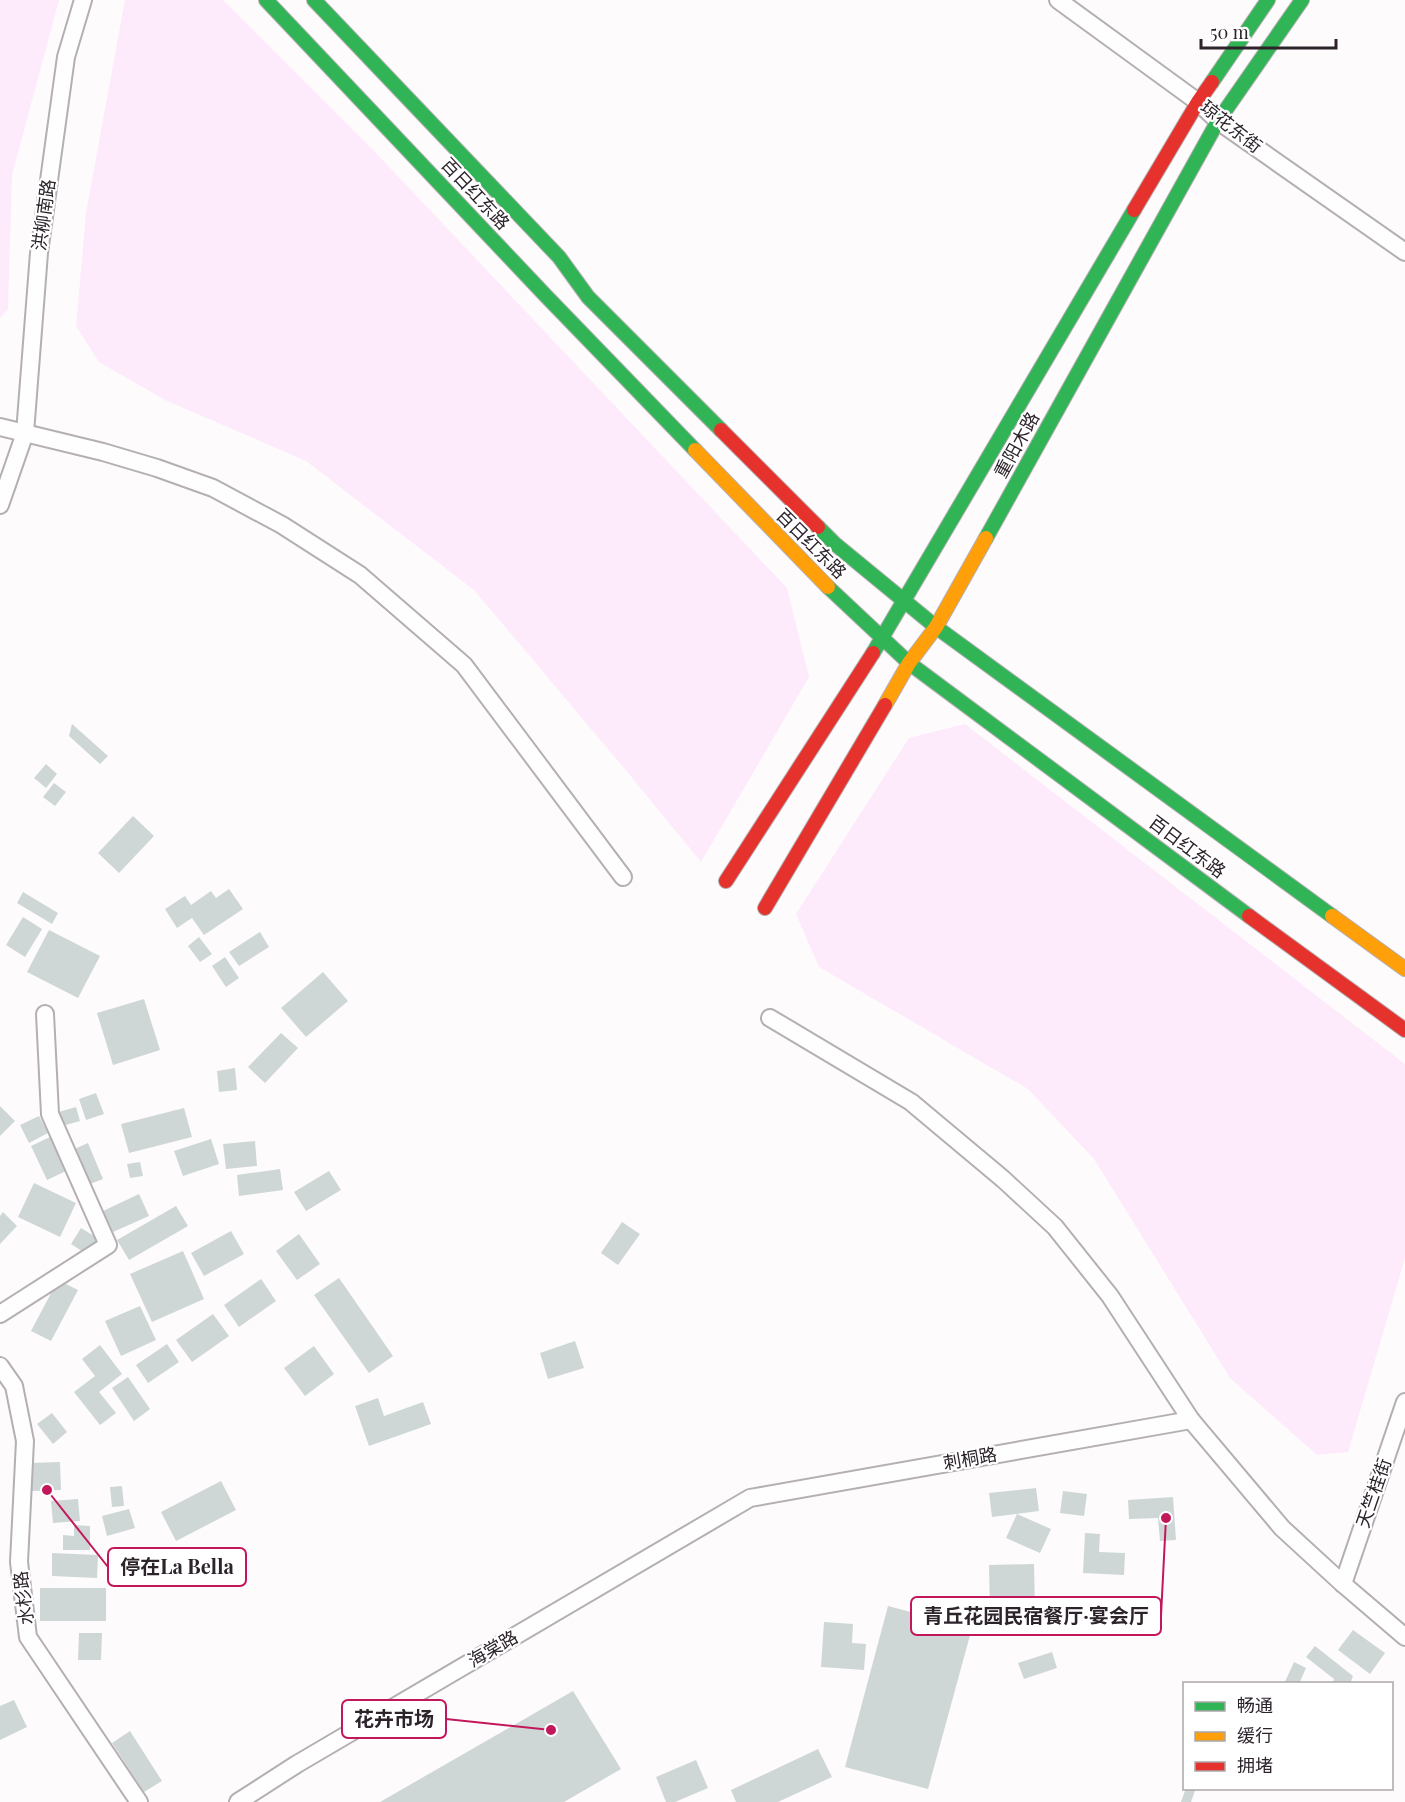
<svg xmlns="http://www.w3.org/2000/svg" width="1405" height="1802" font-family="'Playfair Display','Noto Sans SC',serif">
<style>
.green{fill:#fdebfb}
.building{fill:#ced7d6}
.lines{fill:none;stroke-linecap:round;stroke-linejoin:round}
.street-casing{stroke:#b4afb3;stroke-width:20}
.fast-casing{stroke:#b4afb3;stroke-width:16}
.slow-casing{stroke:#b4afb3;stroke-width:16}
.jam-casing{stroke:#b4afb3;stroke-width:16}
.street{stroke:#fffeff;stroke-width:16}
.fast{stroke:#30b455;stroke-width:14}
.slow{stroke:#ff9f0a;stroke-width:14}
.jam{stroke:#e5322d;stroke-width:14}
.labels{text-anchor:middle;stroke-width:4.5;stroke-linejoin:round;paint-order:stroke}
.street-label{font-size:18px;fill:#2c232b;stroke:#fff}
.leader{fill:none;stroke:#c2185b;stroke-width:2}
.callout-dot{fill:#c2185b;stroke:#fff;stroke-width:2}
.callout{fill:#fff;stroke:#c2185b;stroke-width:2}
.callout-label{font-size:20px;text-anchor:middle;font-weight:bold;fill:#2c232b}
</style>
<rect width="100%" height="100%" fill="#fefbfd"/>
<!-- green -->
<g class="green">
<polygon points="0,0 59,0 12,175 8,309 0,318"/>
<polygon points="125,0 223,0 376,153 787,588 809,677 701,862 629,774 474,590 306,461 165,400 99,362 76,326 86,213"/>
<polygon points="965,724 1405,1064 1405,1258 1348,1452 1317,1455 1230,1378 1094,1159 1028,1089 819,967 796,914 909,738"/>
</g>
<!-- building -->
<g class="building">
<polygon points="72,724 108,756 100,764 69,736"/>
<polygon points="46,764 57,774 46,788 34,778"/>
<polygon points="54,783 66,792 55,806 43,797"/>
<polygon points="133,816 154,836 119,873 98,853"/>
<polygon points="229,889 243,909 204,935 192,918 177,928 165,909 185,896 191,905 211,891 216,898"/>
<polygon points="23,892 58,913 52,924 17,903"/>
<polygon points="23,917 42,929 25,957 6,945"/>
<polygon points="49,930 100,956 78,998 27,972"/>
<polygon points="260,932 269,947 239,966 229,952"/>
<polygon points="199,937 212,954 200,962 188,946"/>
<polygon points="225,957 239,978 226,987 212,966"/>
<polygon points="323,972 348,1001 306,1037 281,1008"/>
<polygon points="144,999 160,1050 113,1065 97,1013"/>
<polygon points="281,1033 298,1048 265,1083 248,1067"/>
<polygon points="235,1068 237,1090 219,1092 217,1071"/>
<polygon points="96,1093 104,1114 86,1120 79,1099"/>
<polygon points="0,1106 15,1121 0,1136"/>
<polygon points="76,1107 80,1121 59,1127 55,1113"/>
<polygon points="184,1108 192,1137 129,1153 121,1124"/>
<polygon points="39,1116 48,1133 29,1143 20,1125"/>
<polygon points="50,1137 66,1171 47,1180 31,1146"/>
<polygon points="211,1139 219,1164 183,1176 174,1151"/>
<polygon points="255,1141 257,1166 226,1169 223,1144"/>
<polygon points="88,1143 103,1179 85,1186 70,1151"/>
<polygon points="140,1162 143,1176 130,1178 127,1164"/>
<polygon points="280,1169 283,1190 239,1196 237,1175"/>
<polygon points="329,1171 341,1190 306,1211 294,1192"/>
<polygon points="34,1183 76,1203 60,1237 18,1217"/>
<polygon points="139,1194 149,1216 113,1232 103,1211"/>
<polygon points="176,1206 188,1226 129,1260 117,1240"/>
<polygon points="3,1212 17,1226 0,1244 0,1216"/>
<polygon points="622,1222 640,1234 618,1265 601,1253"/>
<polygon points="81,1228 99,1239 88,1255 71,1244"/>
<polygon points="231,1231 244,1254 204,1276 191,1253"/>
<polygon points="299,1234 320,1264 297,1280 276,1251"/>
<polygon points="183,1251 204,1299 152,1322 130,1274"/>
<polygon points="339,1278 393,1356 369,1373 314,1295"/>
<polygon points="261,1279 276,1301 239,1327 224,1305"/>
<polygon points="58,1280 78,1290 51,1341 31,1331"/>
<polygon points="140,1306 156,1340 121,1356 105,1321"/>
<polygon points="213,1314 229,1336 192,1362 176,1340"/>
<polygon points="575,1341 584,1368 548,1379 540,1353"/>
<polygon points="167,1344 179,1362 148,1383 136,1365"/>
<polygon points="100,1345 122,1374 99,1392 116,1413 100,1425 74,1392 95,1376 82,1359"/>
<polygon points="314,1346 334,1374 305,1396 284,1368"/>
<polygon points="128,1377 150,1409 134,1421 112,1388"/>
<polygon points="378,1398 384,1416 423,1402 431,1424 369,1446 355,1406"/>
<polygon points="52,1413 67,1432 53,1444 37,1424"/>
<polygon points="60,1462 61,1490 32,1491 30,1463"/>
<polygon points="221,1481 236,1510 176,1541 161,1512"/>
<polygon points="122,1486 124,1506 112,1507 110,1487"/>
<polygon points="1036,1488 1039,1511 992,1517 989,1493"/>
<polygon points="1063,1491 1087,1494 1084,1516 1060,1513"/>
<polygon points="1173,1497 1176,1540 1160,1541 1158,1518 1129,1519 1128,1500"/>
<polygon points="78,1499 80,1521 53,1523 51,1501"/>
<polygon points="129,1509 135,1528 107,1536 102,1516"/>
<polygon points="1017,1514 1051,1529 1040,1553 1006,1538"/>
<polygon points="74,1525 90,1526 90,1550 63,1550 63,1535 74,1536"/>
<polygon points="1085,1533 1100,1534 1099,1552 1125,1553 1124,1575 1083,1573"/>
<polygon points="52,1553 98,1555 97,1578 52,1576"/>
<polygon points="1034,1564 1035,1610 990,1611 989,1565"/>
<rect x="40" y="1588" width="66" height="33"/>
<polygon points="888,1606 972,1628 928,1789 845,1767"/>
<polygon points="824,1622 853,1624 852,1643 866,1644 864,1670 821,1667"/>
<polygon points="1353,1630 1385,1653 1370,1674 1338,1650"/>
<polygon points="79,1633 102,1633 101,1660 78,1660"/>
<polygon points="1315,1646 1353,1676 1350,1684 1333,1684 1334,1679 1306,1657"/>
<polygon points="1052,1652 1057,1668 1024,1679 1018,1663"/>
<polygon points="1294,1662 1306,1668 1299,1684 1284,1684"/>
<polygon points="573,1691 621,1769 564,1802 380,1802"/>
<polygon points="14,1700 27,1727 0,1740 0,1706"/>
<polygon points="130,1731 162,1781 144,1792 112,1743"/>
<polygon points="818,1749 832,1777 778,1802 736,1802 731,1790"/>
<polygon points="696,1760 708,1788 675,1802 666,1802 656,1777"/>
<polygon points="1186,1788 1196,1788 1191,1802 1181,1802"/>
</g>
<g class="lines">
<!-- street casing -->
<g class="street-casing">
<g id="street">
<polyline points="1058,0 1198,102 1218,121 1405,252"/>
<polyline points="0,427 103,452 157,468 213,488 282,525 360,575 464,665 623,877"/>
<polyline points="0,505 25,433 39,253 66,57 83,0"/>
<polyline points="770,1018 911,1102 1003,1179 1055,1227 1110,1296 1191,1420 1282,1528 1343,1584 1405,1637"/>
<polyline points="0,1314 108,1245 50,1114 45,1014"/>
<polyline points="0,1366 14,1386 25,1441 19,1562 28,1637 139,1802"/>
<polyline points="1343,1584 1405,1402"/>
<polyline points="238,1802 297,1764 750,1498 1191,1420"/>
</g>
</g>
<!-- fast casing -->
<g class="fast-casing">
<g id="fast">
<polyline points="266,0 546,296 695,450"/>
<polyline points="314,0 559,257 588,297 721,430"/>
<polyline points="1212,82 1268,0"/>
<polyline points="818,527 835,544 936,627 1332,916"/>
<polyline points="986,538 1218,121 1302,0"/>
<polyline points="828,587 909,663 1249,916"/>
<polyline points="873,653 1134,210"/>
</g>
</g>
<!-- slow casing -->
<g class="slow-casing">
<g id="slow">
<polyline points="695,450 828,587"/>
<polyline points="885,705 909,663 936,627 986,538"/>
<polyline points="1332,916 1405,969"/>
</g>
</g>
<!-- jam casing -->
<g class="jam-casing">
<g id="jam">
<polyline points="1134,210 1198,102 1212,82"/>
<polyline points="721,430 818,527"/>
<polyline points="726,881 873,653"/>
<polyline points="765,908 885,705"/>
<polyline points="1249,916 1405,1030"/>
</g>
</g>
<!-- street -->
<use href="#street" class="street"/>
<!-- fast -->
<use href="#fast" class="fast"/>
<!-- slow -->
<use href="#slow" class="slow"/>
<!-- jam -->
<use href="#jam" class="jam"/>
</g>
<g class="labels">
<!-- street labels -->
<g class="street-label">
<text transform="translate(1231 127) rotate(38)" y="6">琼花东街</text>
<text transform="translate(475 194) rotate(47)" y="6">百日红东路</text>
<text transform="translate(44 215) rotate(-82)" y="6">洪柳南路</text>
<text transform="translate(1017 445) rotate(-61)" y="6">重阳木路</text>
<text transform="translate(811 544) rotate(45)" y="6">百日红东路</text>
<text transform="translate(1187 847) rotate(37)" y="6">百日红东路</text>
<text transform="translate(970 1459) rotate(-10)" y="6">刺桐路</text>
<text transform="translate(1374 1493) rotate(-71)" y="6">天竺桂街</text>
<text transform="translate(24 1598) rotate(-97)" y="6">水杉路</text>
<text transform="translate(493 1649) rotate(-30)" y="6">海棠路</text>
</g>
</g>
<!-- callouts -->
<path class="leader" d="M47 1490L108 1567M1166 1518L1161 1616M551 1730L446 1719"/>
<g class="callout-dot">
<circle cx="47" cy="1490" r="6"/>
<circle cx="1166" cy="1518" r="6"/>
<circle cx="551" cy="1730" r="6"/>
</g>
<g class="callout">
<rect x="108" y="1548" width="138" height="38" rx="6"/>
<rect x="911" y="1597" width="250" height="38" rx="6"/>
<rect x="342" y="1700" width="104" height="38" rx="6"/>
</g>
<g class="callout-label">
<text x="177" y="1574">停在La Bella</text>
<text x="1036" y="1623">青丘花园民宿餐厅·宴会厅</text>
<text x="394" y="1726">花卉市场</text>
</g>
<!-- legend -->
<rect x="1183" y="1682" width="210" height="108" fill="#ffffff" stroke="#aba7aa" stroke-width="1.5"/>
<rect x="1195" y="1702" width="30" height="9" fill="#30b455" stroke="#aba7aa" stroke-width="1.5"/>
<text x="1237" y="1712" font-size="18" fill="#2c232b">畅通</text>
<rect x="1195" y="1732" width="30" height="9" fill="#ff9f0a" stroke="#aba7aa" stroke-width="1.5"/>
<text x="1237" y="1742" font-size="18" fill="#2c232b">缓行</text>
<rect x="1195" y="1762" width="30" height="9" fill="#e5322d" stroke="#aba7aa" stroke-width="1.5"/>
<text x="1237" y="1772" font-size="18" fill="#2c232b">拥堵</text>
<!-- scale -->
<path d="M1201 39v9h135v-9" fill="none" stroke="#2c232b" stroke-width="3"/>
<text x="1210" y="39" font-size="18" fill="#2c232b" stroke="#ffffff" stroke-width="4.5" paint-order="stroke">50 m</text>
</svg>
